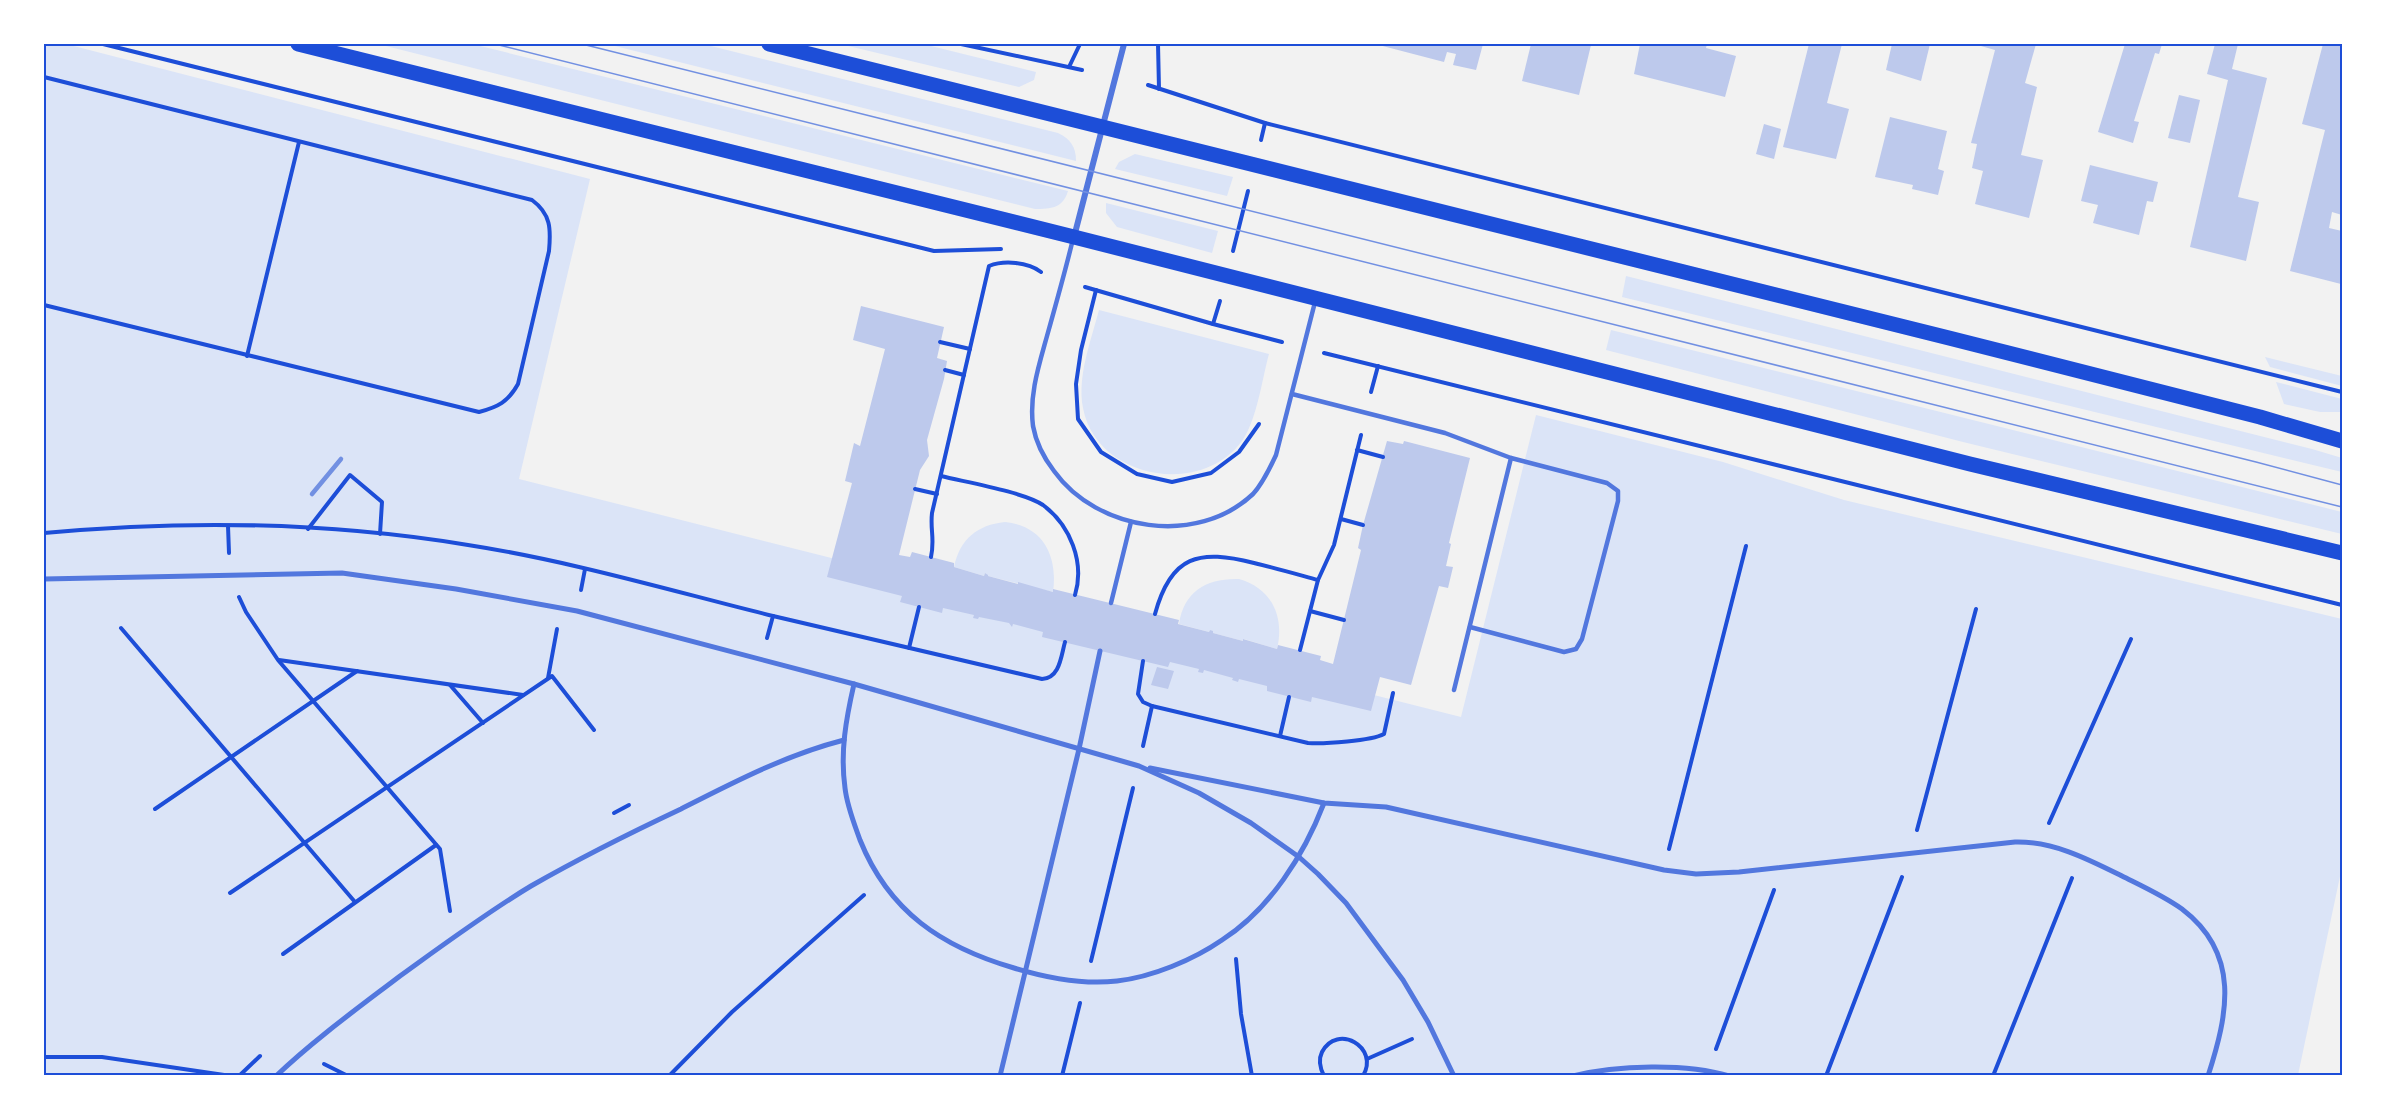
<svg xmlns="http://www.w3.org/2000/svg" width="2386" height="1119" font-family="Roboto,sans-serif">
<style>
.green{fill:#dbe4f7}
.building{fill:#bdc9ec}
.lines{fill:none;stroke-linecap:round;stroke-linejoin:round}
.path{stroke:#1d4ed8;stroke-width:4}
.service{stroke:#5277de;stroke-width:4.5}
.pedestrian{stroke:#5277de;stroke-width:5}
.minor{stroke:#5277de;stroke-width:6}
.primary{stroke:#1d4ed8;stroke-width:15}
.tram{stroke:#7290e2;stroke-width:1.5}
.rail{stroke:#7290e2;stroke-width:4.5}
.neatline{fill:none;stroke:#1d4ed8;stroke-width:2}
</style>
<rect width="100%" height="100%" fill="#f2f2f2"/>
<!-- green -->
<g class="green">
<polygon points="44,44 66,44 590,179 519,479 1461,717 1536,415 1723,462 1844,500 2342,619 2342,867 2298,1075 44,1075"/>
<path d="M 378,44 L 472,44 L 1068,191 C 1063,208 1051,209 1035,209 Z"/>
<path d="M 607,44 L 703,44 L 1058,133 C 1070,139 1076,146 1076,161 Z"/>
<polygon points="840,44 923,44 1036,72 1034,80 1019,87"/>
<polygon points="1135,154 1233,177 1227,196 1115,169 1119,162"/>
<polygon points="1106,203 1218,231 1212,253 1117,227 1106,213"/>
<polygon points="1626,276 2312,449 2342,458 2342,472 1622,297"/>
<path d="M 1099,310 L 1269,354 C 1262,379 1257,420 1242,441 C 1200,498 1096,478 1083,408 C 1077,376 1091,341 1099,310 Z"/>
<polygon points="1611,330 2342,512 2342,534 1963,442 1606,350"/>
<polygon points="2265,357 2342,376 2342,386 2270,367"/>
<polygon points="2276,382 2342,399 2342,412 2320,412 2284,404"/>
<path d="M 1005,522 C 1044,526 1058,557 1053,592 L 988,576 L 985,573 L 984,576 L 954,567 C 960,539 977,525 1005,522 Z"/>
<path d="M 1239,579 C 1271,588 1285,616 1277,649 L 1244,639 L 1243,641 L 1213,633 L 1210,630 L 1209,632 L 1179,624 C 1184,591 1207,578 1239,579 Z"/>
</g>
<!-- building -->
<g class="building">
<polygon points="1375,44 1483,44 1476,70 1453,65 1456,54 1447,52 1444,62"/>
<polygon points="1531,44 1591,45 1579,95 1522,81"/>
<polygon points="1640,44 1707,44 1706,48 1736,56 1725,97 1634,74"/>
<polygon points="1809,44 1842,44 1827,103 1849,109 1836,159 1783,147"/>
<polygon points="1892,44 1930,44 1921,81 1886,70"/>
<polygon points="1974,44 2036,44 2025,83 2037,87 2021,155 2043,160 2029,218 1975,204 1983,171 1972,168 1977,144 1971,143 1995,50"/>
<polygon points="2125,44 2162,44 2159,54 2155,53 2134,121 2139,122 2133,143 2098,132"/>
<polygon points="2215,44 2238,44 2232,69 2267,78 2238,197 2259,202 2246,261 2190,247 2228,80 2207,74"/>
<polygon points="2323,44 2342,44 2342,215 2332,212 2329,228 2342,231 2341,284 2290,271 2325,130 2302,124"/>
<polygon points="2179,95 2200,100 2190,143 2168,138"/>
<polygon points="1890,117 1947,131 1938,169 1944,171 1938,195 1912,189 1913,185 1875,177"/>
<polygon points="1764,124 1781,129 1774,159 1756,154"/>
<polygon points="2090,165 2158,182 2153,202 2147,201 2139,235 2093,223 2098,205 2081,201"/>
<polygon points="861,306 944,327 937,358 947,361 944,379 927,440 929,456 920,470 899,555 910,557 912,552 954,563 954,567 984,576 985,573 988,575 988,576 1018,584 1018,582 1053,592 1053,589 1179,620 1178,624 1209,632 1210,630 1213,631 1213,633 1243,641 1243,639 1277,649 1278,645 1321,656 1320,660 1333,664 1361,550 1358,548 1363,525 1387,441 1403,444 1404,441 1408,442 1470,458 1449,543 1451,544 1446,566 1453,567 1448,588 1439,586 1411,685 1380,677 1371,711 1312,697 1311,702 1267,691 1267,686 1239,679 1238,682 1232,680 1233,678 1204,670 1203,673 1198,672 1199,669 1170,662 1168,667 1042,637 1043,632 1013,624 1012,627 1009,623 979,617 978,619 973,618 974,615 943,608 942,613 900,602 902,596 827,577 852,483 845,481 854,443 860,446 885,349 853,340"/>
<polygon points="1157,667 1174,671 1168,689 1151,685"/>
</g>
<g class="lines">
<!-- path -->
<g class="path">
<polyline points="103,44 934,251 1001,249"/>
<polyline points="961,44 1082,70"/>
<polyline points="1158,44 1159,89"/>
<polyline points="1069,67 1080,44"/>
<path d="M 44,77 L 532,200 C 551,214 551,229 549,251 L 518,384 C 508,402 498,407 479,412 L 44,305"/>
<polyline points="1148,85 1265,123 2342,392"/>
<polyline points="1261,140 1265,123"/>
<polyline points="1233,251 1248,191"/>
<polyline points="1085,287 1213,324 1220,301"/>
<polyline points="1096,290 1081,350 1076,384 1078,419 1101,452 1137,474 1172,482 1211,473 1239,452 1259,424"/>
<polyline points="1213,324 1282,342"/>
<polyline points="940,342 970,349"/>
<polyline points="1324,353 2342,605"/>
<polyline points="247,356 299,142"/>
<polyline points="945,370 964,375"/>
<polyline points="1371,392 1378,366"/>
<polyline points="1357,450 1383,457"/>
<path d="M 941,476 C 965,482 1024,492 1043,505 C 1070,525 1085,562 1075,595"/>
<polyline points="915,489 937,494"/>
<polyline points="1341,519 1363,525"/>
<polyline points="228,526 229,553"/>
<polyline points="308,529 350,475 382,502 380,534"/>
<path d="M 44,533 C 184,520 329,522 468,545 C 571,561 672,591 773,616 L 767,638"/>
<path d="M 931,557 C 935,539 930,530 932,513 L 989,266 C 1004,260 1028,262 1041,272"/>
<polyline points="1318,580 1334,545 1361,435"/>
<polyline points="581,590 585,569"/>
<polyline points="239,597 246,612 278,660 440,849 450,911"/>
<polyline points="1310,611 1344,620"/>
<path d="M 1155,614 C 1171,555 1199,549 1254,563 C 1275,568 1296,574 1318,580 L 1300,650"/>
<path d="M 773,616 L 1042,679 C 1060,678 1061,656 1065,642"/>
<polyline points="121,628 355,902"/>
<polyline points="909,648 919,607"/>
<polyline points="279,660 523,695"/>
<path d="M 1143,661 L 1138,694 L 1143,702 L 1152,706 L 1308,743 C 1324,744 1371,741 1384,734 L 1393,693"/>
<polyline points="548,678 557,629"/>
<polyline points="450,685 483,723"/>
<polyline points="1280,736 1289,697"/>
<polyline points="1143,746 1152,706"/>
<polyline points="155,809 357,671"/>
<polyline points="614,813 629,805"/>
<polyline points="2049,823 2131,639"/>
<polyline points="1917,830 1976,609"/>
<polyline points="1669,849 1746,546"/>
<polyline points="230,893 552,676 594,730"/>
<polyline points="283,954 436,845"/>
<polyline points="1236,959 1241,1014 1252,1076"/>
<polyline points="1091,961 1133,788"/>
<polyline points="1716,1049 1774,890"/>
<polyline points="44,1057 102,1057 231,1076"/>
<polyline points="1367,1059 1412,1039"/>
<polyline points="324,1064 348,1076"/>
<polyline points="239,1076 260,1056"/>
<polyline points="669,1076 732,1012 864,895"/>
<polyline points="1062,1076 1080,1003"/>
<path d="M 1324,1076 C 1320,1068 1318,1060 1322,1052 C 1337,1023 1380,1047 1363,1076"/>
<polyline points="1826,1076 1902,877"/>
<polyline points="1993,1076 2072,878"/>
</g>
<!-- service -->
<g class="service">
<path d="M 1073,239 C 1065,272 1056,304 1047,336 C 1039,365 1029,395 1033,426 C 1036,443 1044,458 1054,471 C 1097,531 1197,547 1253,494 C 1263,483 1270,468 1276,455 L 1315,302"/>
<polyline points="1292,394 1445,433 1511,458 1607,483 1618,491 1618,501 1582,639 1576,649 1564,652 1470,627"/>
<polyline points="1111,603 1131,522"/>
<polyline points="1454,690 1511,458"/>
</g>
<!-- pedestrian -->
<g class="pedestrian">
<polyline points="44,579 342,573 456,589 577,611 854,684 1139,766 1199,793 1251,823 1299,857 1318,874 1346,903 1403,980 1428,1022 1454,1076"/>
<path d="M 854,684 C 846,719 840,752 845,788 C 847,806 854,823 860,840 C 889,912 942,947 1014,968 C 1047,978 1082,985 1117,981 C 1152,977 1193,960 1222,940 C 1270,909 1304,855 1324,803"/>
<path d="M 1150,768 L 1324,803 L 1386,807 L 1664,870 L 1696,874 L 1739,872 L 2015,842 C 2053,841 2088,859 2122,876 C 2142,886 2164,896 2182,909 C 2241,954 2228,1014 2208,1076"/>
<path d="M 276,1076 C 315,1039 358,1008 400,976 C 443,945 486,913 531,886 C 580,858 630,833 681,809 C 734,782 786,755 844,740"/>
<polyline points="1000,1076 1079,749 1100,651"/>
<path d="M 1573,1076 C 1616,1065 1687,1063 1729,1076"/>
</g>
<!-- minor -->
<polyline class="minor" points="1074,237 1124,44"/>
<!-- primary -->
<g class="primary">
<polyline points="298,44 1074,237 1970,464 2342,553"/>
<polyline points="769,44 1949,338 2260,417 2342,441"/>
</g>
<!-- tram -->
<g class="tram">
<polyline points="495,44 2342,507"/>
<polyline points="582,44 2256,462 2342,485"/>
</g>
<!-- rail -->
<polyline class="rail" points="312,494 341,459"/>
</g>
<!-- border -->
<rect width="2386" height="1119" fill="none" stroke="#ffffff" stroke-width="90"/>
<rect x="45" y="45" width="2296" height="1029" class="neatline"/>
</svg>
